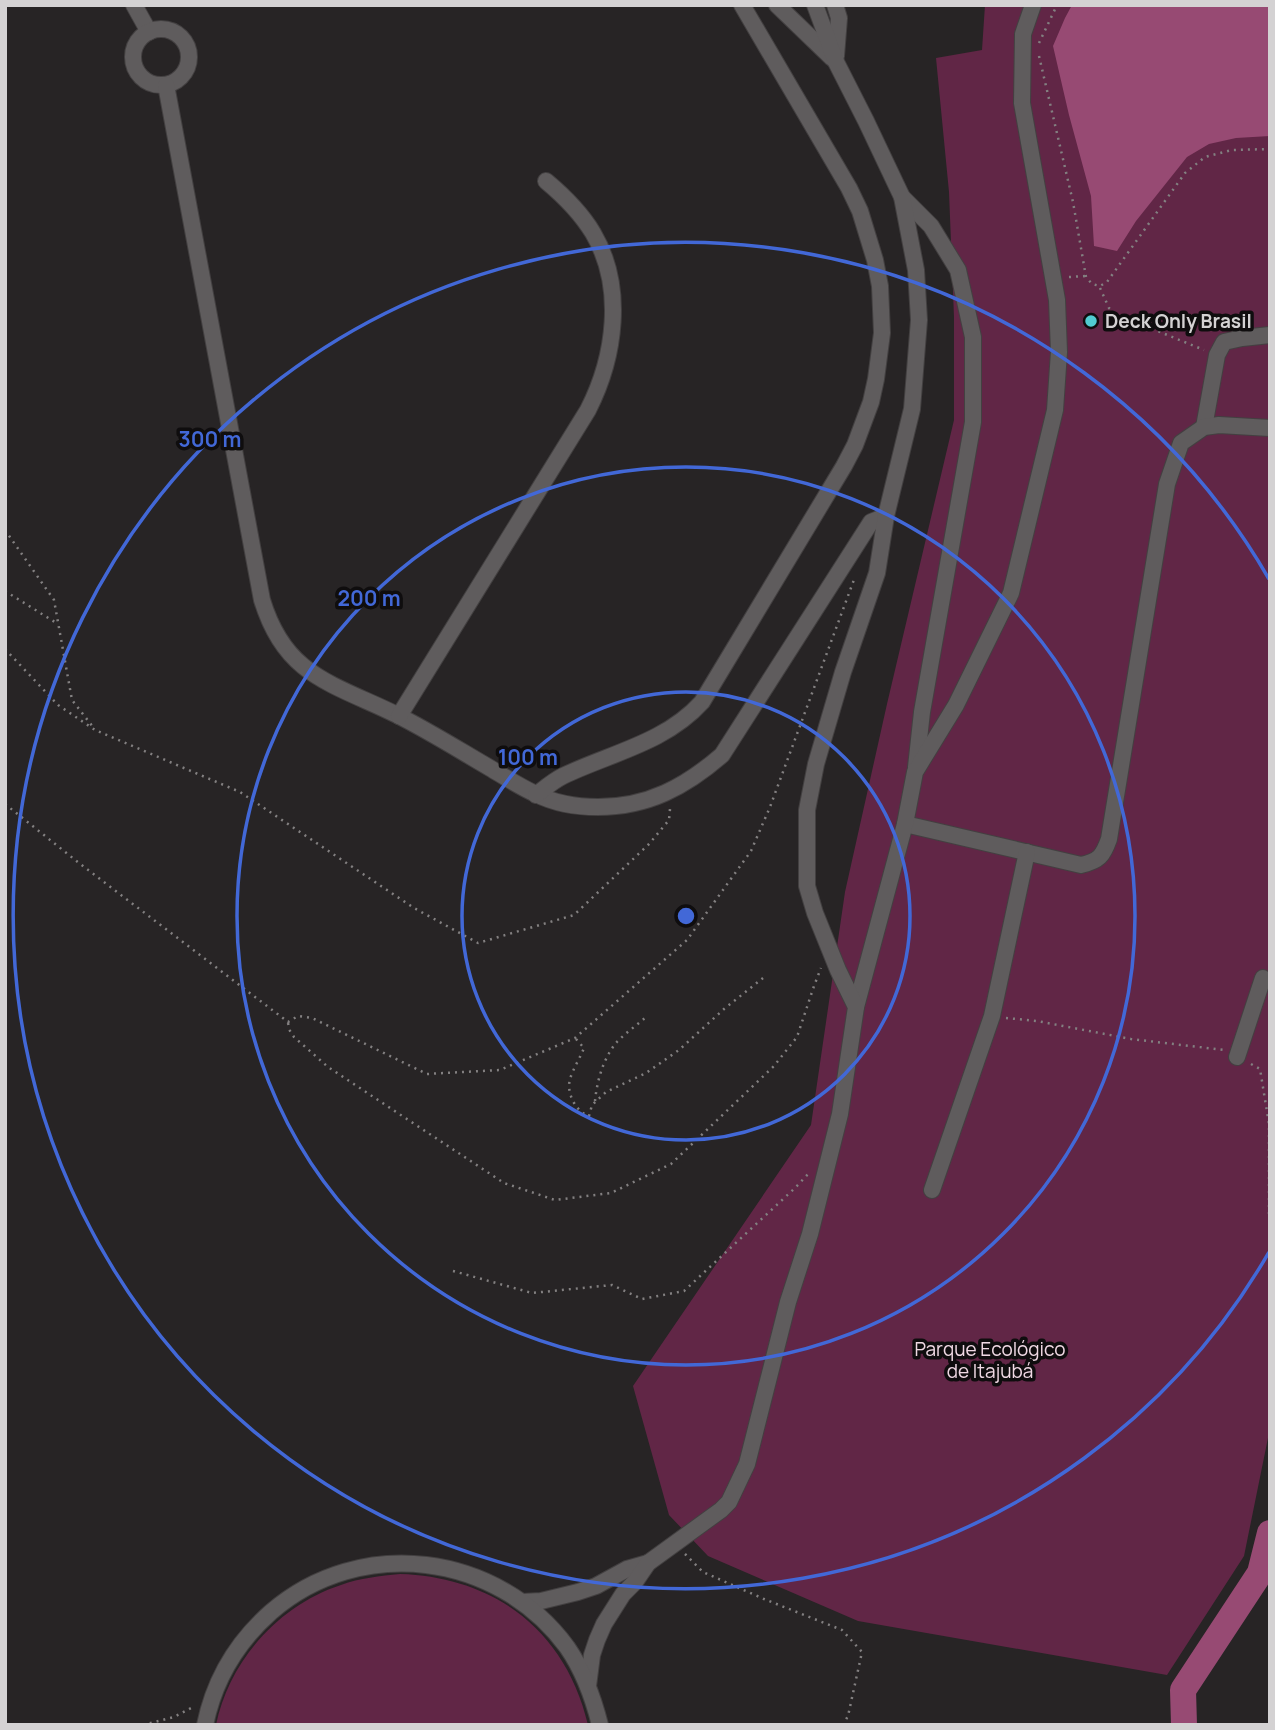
<svg xmlns="http://www.w3.org/2000/svg" width="1275" height="1730" font-family="Manrope,sans-serif">
<style>
.green{fill:#612646}
.water{fill:#974a73}
.lines{fill:none;stroke-linecap:round;stroke-linejoin:round}
.river{stroke:#974a73;stroke-width:26}
.minor-casing{stroke:#434041;stroke-width:18}
.path{stroke:#838081;stroke-width:2.5;stroke-dasharray:2 5;stroke-linecap:butt}
.minor{stroke:#5f5c5d;stroke-width:16}
.ring{fill:none;stroke:#4268d7;stroke-width:3.5}
.poi-dot{fill:#51ccd1;stroke:#0f0d0e;stroke-width:2.5}
.labels{text-anchor:middle;stroke-width:7;stroke-linejoin:round;paint-order:stroke}
.poi-label{font-size:19px;font-weight:bold;fill:#d4d2d3;stroke:#0f0d0e;text-anchor:start}
.park-label{font-size:19px;fill:#f0d9e4;stroke:#0f0d0e}
.centre{fill:#4268d7;stroke:#0f0d0e;stroke-width:3.5}
.ring-label{font-size:21px;text-anchor:middle;font-weight:bold;fill:#4268d7;stroke:#0f0d0e;stroke-width:7;stroke-linejoin:round;paint-order:stroke}
</style>
<rect width="100%" height="100%" fill="#272425"/>
<!-- green -->
<g class="green">
<polygon points="985,5 1270,5 1270,1428 1244,1556 1167,1675 858,1621 708,1556 669,1515 633,1386 811,1125 845,892 887,704 954,420 954,317 949,192 936,58 982,50"/>
<path d="M 400,1574 C 495,1577 566,1631 588,1725 L 216,1725 C 229,1661 279,1605 341,1585 C 360,1578 380,1576 400,1574 Z"/>
</g>
<!-- water -->
<polygon class="water" points="1072,5 1270,5 1270,136 1236,138 1209,144 1187,157 1136,221 1117,251 1094,246 1091,196 1069,115 1053,46 1065,18"/>
<g class="lines">
<!-- river -->
<polyline class="river" points="1184,1725 1183,1690 1260,1573 1270,1533"/>
<!-- minor casing -->
<g class="minor-casing">
<g id="minor">
<polyline points="134,5 149,32"/>
<polyline points="777,5 832,58"/>
<polyline points="835,5 839,18 836,56"/>
<circle cx="161" cy="57" r="28"/>
<path d="M 166,85 L 262,600 C 270,626 282,649 303,666 C 328,687 368,700 397,715 C 429,731 459,750 490,768 C 505,777 520,787 536,794 C 554,803 577,807 598,807 C 648,807 685,787 722,755 L 871,522 L 886,516"/>
<polyline points="902,197 931,226 958,270 973,337 973,422 922,712 916,767"/>
<polyline points="1204,427 1217,355 1224,342 1242,338 1270,335"/>
<path d="M 399,716 L 588,410 C 615,357 625,287 593,233 C 581,213 564,196 546,181"/>
<path d="M 536,795 C 545,788 553,781 563,776 C 611,753 665,743 702,702 L 844,466 L 855,445 L 871,402 L 876,379 L 882,333 L 880,286 L 875,260 L 860,211 L 849,188 L 742,5"/>
<path d="M 905,824 L 1081,865 C 1099,861 1103,856 1109,839 L 1167,484 L 1181,443 L 1204,427 L 1219,425 L 1270,428"/>
<polyline points="856,1007 905,824 915,772 956,705 1011,593 1055,410 1059,352 1057,300 1022,103 1023,34 1033,5"/>
<polyline points="1237,1057 1263,978"/>
<polyline points="932,1190 992,1016 1027,852"/>
<polyline points="522,1602 541,1601 578,1592 596,1586 627,1569 648,1563"/>
<polyline points="588,1686 592,1655 597,1640 604,1624 623,1594 635,1582 648,1563 721,1510 729,1502 747,1464 788,1302 810,1234 840,1114 856,1007 838,970 815,913 807,886 807,810 816,764 843,672 877,573 886,516 912,409 919,320 916,270 902,197 866,121 836,62 815,5"/>
<path d="M 205,1725 C 214,1681 237,1642 271,1612 C 360,1535 497,1552 567,1647 C 583,1670 593,1697 600,1725"/>
</g>
</g>
<!-- path -->
<g class="path">
<polyline points="1039,43 1057,5"/>
<polyline points="1039,56 1073,202 1086,277 1092,284 1100,286 1107,282 1185,173 1205,157 1232,150 1270,149"/>
<polyline points="1069,277 1086,276"/>
<polyline points="1100,288 1109,308 1116,314 1204,350"/>
<polyline points="5,530 54,600 72,700 93,727"/>
<polyline points="5,591 58,624"/>
<polyline points="5,649 58,705 95,730 240,792 414,908 478,943 574,915 649,844 669,820 670,809"/>
<polyline points="5,804 79,863 288,1022 298,1016 312,1018 427,1074 500,1070 575,1038 687,940 751,851 770,807 855,577"/>
<polyline points="1006,1018 1037,1021 1131,1039 1224,1050"/>
<polyline points="288,1023 290,1031 294,1037 328,1067 504,1183 555,1200 611,1193 671,1164 774,1066 797,1037 814,986 821,968"/>
<path d="M 576,1039 L 584,1048 C 580,1058 573,1069 570,1079 C 566,1093 576,1112 589,1116 L 592,1105 L 606,1092 L 646,1073 L 679,1050 L 724,1009 L 763,978"/>
<polyline points="1251,1064 1260,1069 1269,1124 1269,1219"/>
<path d="M 595,1101 C 597,1081 603,1059 616,1043 C 624,1034 636,1026 646,1017"/>
<polyline points="453,1271 532,1293 612,1285 642,1299 684,1291 795,1188 809,1173"/>
<polyline points="685,1554 703,1572 764,1599 842,1630 862,1652 848,1716 843,1725"/>
<polyline points="143,1725 174,1717 195,1706"/>
</g>
<!-- minor -->
<use href="#minor" class="minor"/>
</g>
<!-- distance rings -->
<g class="ring">
<circle cx="686" cy="916" r="224"/>
<circle cx="686" cy="916" r="449"/>
<path d="M1269 1252A673 673 0 1 1 1269 579"/>
</g>
<!-- markers -->
<circle class="poi-dot" cx="1091" cy="321" r="7"/>
<g class="labels">
<!-- poi labels -->
<g class="poi-label">
<text x="1105" y="328">Deck Only Brasil</text>
</g>
<!-- park labels -->
<g class="park-label">
<text x="990" y="1356">Parque Ecológico<tspan x="990" dy="22">de Itajubá</tspan></text>
</g>
</g>
<circle cx="686" cy="916" r="10" class="centre"/>
<g class="ring-label">
<text x="210" y="447">300 m</text>
<text x="369" y="606">200 m</text>
<text x="528" y="765">100 m</text>
</g>
<!-- border -->
<rect width="1275" height="1730" fill="none" stroke="#d4d2d3" stroke-width="14"/>
</svg>
